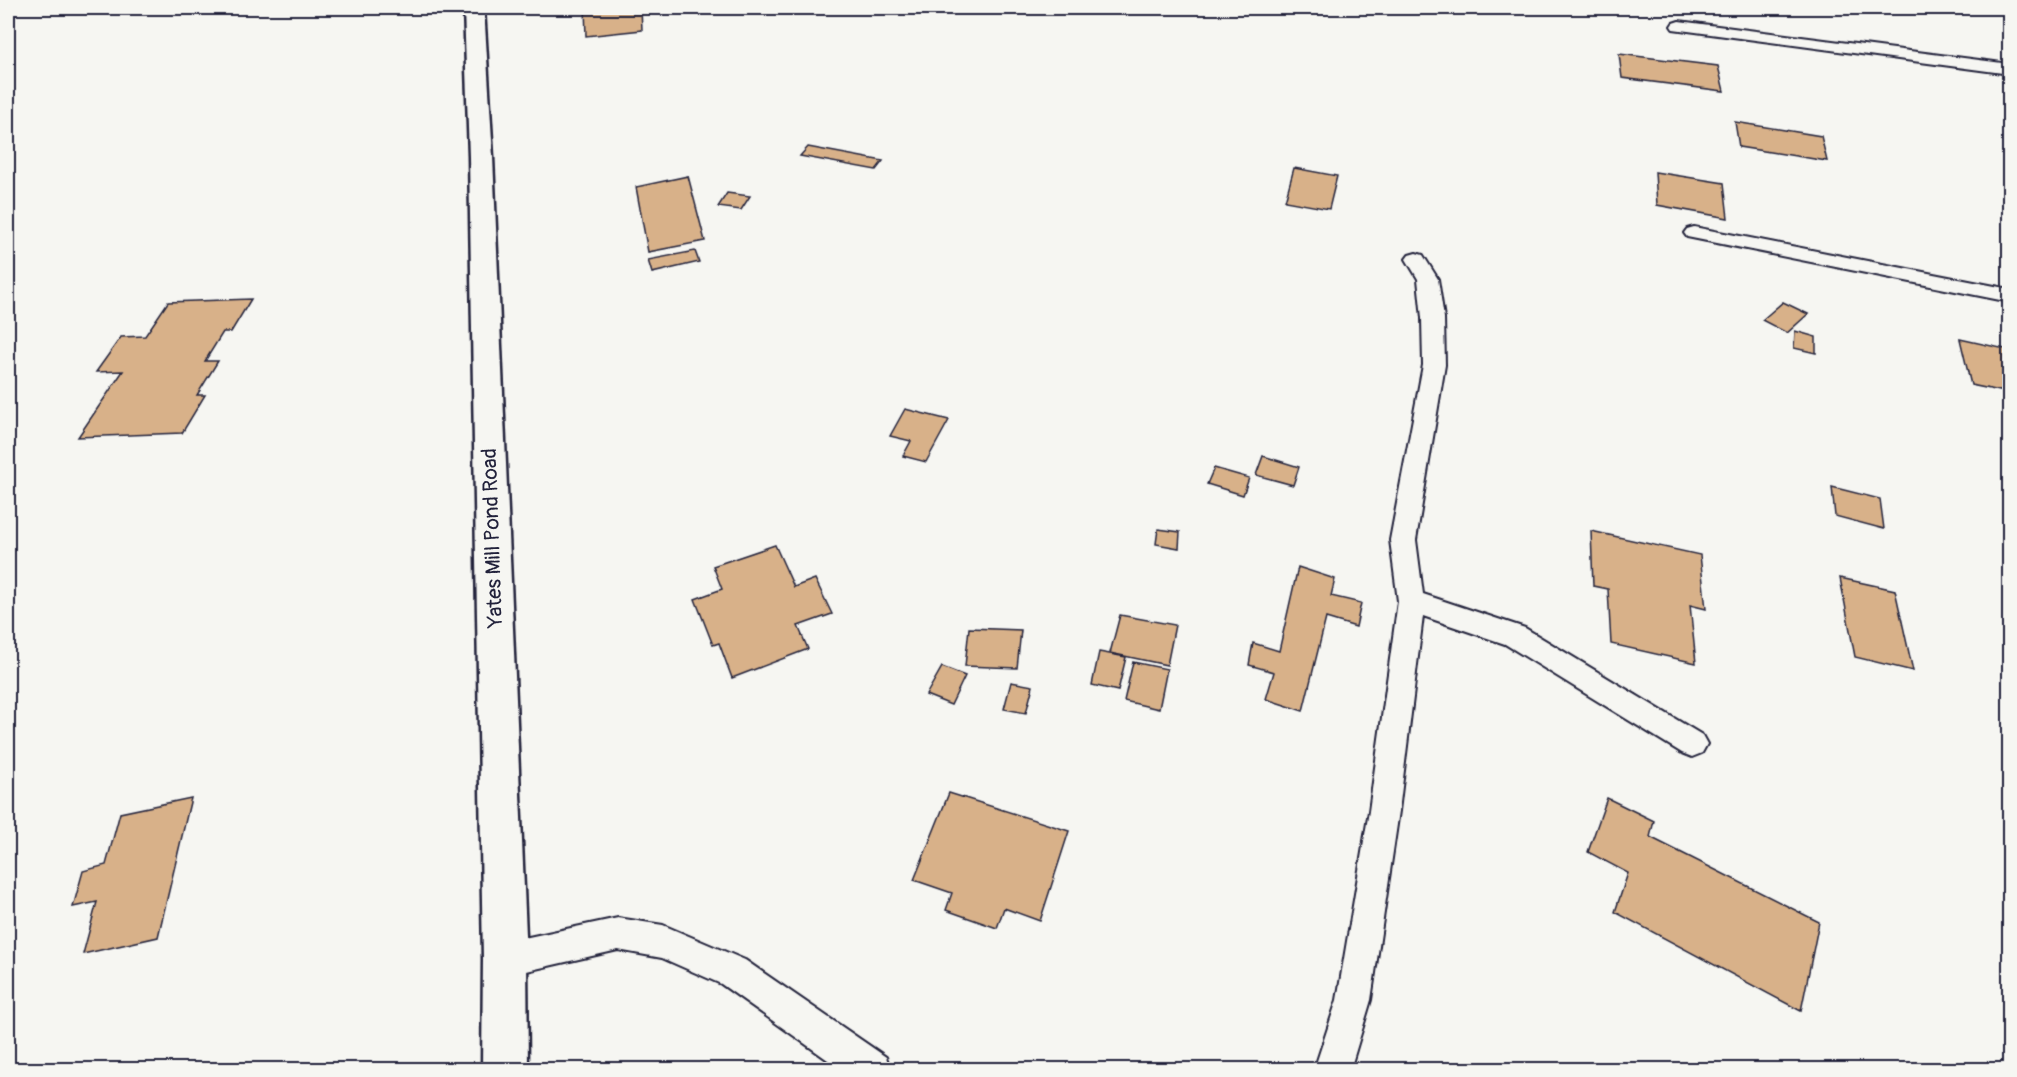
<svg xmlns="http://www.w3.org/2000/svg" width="2017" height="1077" font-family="Pangolin,sans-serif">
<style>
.building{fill:#d8b189;stroke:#22223b;stroke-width:1.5}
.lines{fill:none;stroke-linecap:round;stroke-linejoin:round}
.service-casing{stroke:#22223b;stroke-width:4}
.tertiary-casing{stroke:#22223b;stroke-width:5}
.service{fill:#f6f6f2;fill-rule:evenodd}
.tertiary{fill:#f6f6f2;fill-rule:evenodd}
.labels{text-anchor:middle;stroke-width:4.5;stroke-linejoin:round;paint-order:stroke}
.street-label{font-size:21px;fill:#22223b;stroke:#f6f6f2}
</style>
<rect width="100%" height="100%" fill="#f6f6f2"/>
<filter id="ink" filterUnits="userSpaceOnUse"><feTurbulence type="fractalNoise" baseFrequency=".0167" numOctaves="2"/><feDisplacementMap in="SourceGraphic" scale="12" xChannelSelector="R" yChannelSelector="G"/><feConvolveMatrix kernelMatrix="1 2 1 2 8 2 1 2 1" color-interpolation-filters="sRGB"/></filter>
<g filter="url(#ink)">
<!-- building -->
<g class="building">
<polygon points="585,8 641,8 642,30 586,36"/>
<polygon points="1619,54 1718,66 1724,91 1622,78"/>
<polygon points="1735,122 1821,136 1827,161 1739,147"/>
<polygon points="808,147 883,161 876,170 800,156"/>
<polygon points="1294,168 1337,176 1329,209 1285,201"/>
<polygon points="1655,172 1724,183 1728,218 1657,205"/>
<polygon points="688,176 705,241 648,252 636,187"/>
<polygon points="727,193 750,196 741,210 718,207"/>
<polygon points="695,251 699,262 652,273 648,260"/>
<polygon points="251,299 231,332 223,332 205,361 218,361 197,395 205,395 182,433 78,437 123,371 96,372 121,337 145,336 168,302"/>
<polygon points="1783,302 1808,314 1787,333 1762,320"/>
<polygon points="1795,331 1816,337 1816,353 1794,348"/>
<polygon points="1960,339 2010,350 2010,393 1971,385"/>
<polygon points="905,409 949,420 926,462 903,456 911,441 890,436"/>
<polygon points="1263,456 1299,467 1293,485 1256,475"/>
<polygon points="1214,468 1249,478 1243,495 1207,484"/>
<polygon points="1832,487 1880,499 1884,529 1835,516"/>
<polygon points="1158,529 1180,532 1179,548 1156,544"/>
<polygon points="1591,531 1700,555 1706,609 1690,605 1696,663 1611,644 1608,589 1593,586"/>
<polygon points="775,545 794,587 815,579 832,614 798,626 808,649 732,678 719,643 713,645 695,599 722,589 713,566"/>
<polygon points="1298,567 1335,579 1331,596 1361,603 1356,627 1326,618 1303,711 1266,699 1274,672 1249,665 1253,643 1279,651"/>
<polygon points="1840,578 1895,590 1913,671 1855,657"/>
<polygon points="1120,615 1175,625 1167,665 1110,653"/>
<polygon points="969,628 1021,630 1017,668 965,666"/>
<polygon points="1099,652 1126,657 1118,691 1092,685"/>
<polygon points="1133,662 1167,669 1159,709 1124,701"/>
<polygon points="942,667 965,676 951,705 926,695"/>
<polygon points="1011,682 1033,686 1026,713 1004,709"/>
<polygon points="949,793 1069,831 1040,921 1004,908 997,928 946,910 952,893 914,880"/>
<polygon points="191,798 158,937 83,954 97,902 73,907 83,871 106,865 120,813"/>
<polygon points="1607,798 1654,821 1650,837 1819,922 1801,1011 1615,912 1628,873 1588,852"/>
</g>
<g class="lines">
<!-- service casing -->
<g class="service-casing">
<g id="service">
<polygon points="1679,21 2010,64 2010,74 1673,29 1671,26 1673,23"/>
<polygon points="1694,227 2010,289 2010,302 1687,237 1684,233 1687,229"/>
<polygon points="1416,253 1423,255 1438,279 1444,318 1445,365 1416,540 1423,594 1525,628 1702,735 1707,744 1702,753 1692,757 1682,753 1505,644 1423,616 1399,811 1371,1000 1350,1070 1314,1070 1337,1000 1369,811 1398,601 1390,540 1423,365 1422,318 1418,279 1406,259 1409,255"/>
<polygon points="618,918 663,925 745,960 886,1057 891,1070 842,1070 721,984 662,958 618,950 505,976 493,971 488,959 493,947 505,942"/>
</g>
</g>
<!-- tertiary casing -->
<g class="tertiary-casing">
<polygon id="tertiary" points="464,8 484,8 493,157 527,959 528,1070 482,1070 483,959 469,157"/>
</g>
<!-- service -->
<use href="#service" class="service"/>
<!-- tertiary -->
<use href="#tertiary" class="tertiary"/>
</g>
</g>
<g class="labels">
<!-- street labels -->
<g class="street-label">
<text transform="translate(492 538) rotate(-92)" y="7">Yates Mill Pond Road</text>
</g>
</g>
<!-- margin -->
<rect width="2017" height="1077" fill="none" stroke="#f6f6f2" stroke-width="30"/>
<rect x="15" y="15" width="1987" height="1047" fill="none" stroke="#22223b" stroke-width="2" filter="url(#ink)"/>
</svg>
